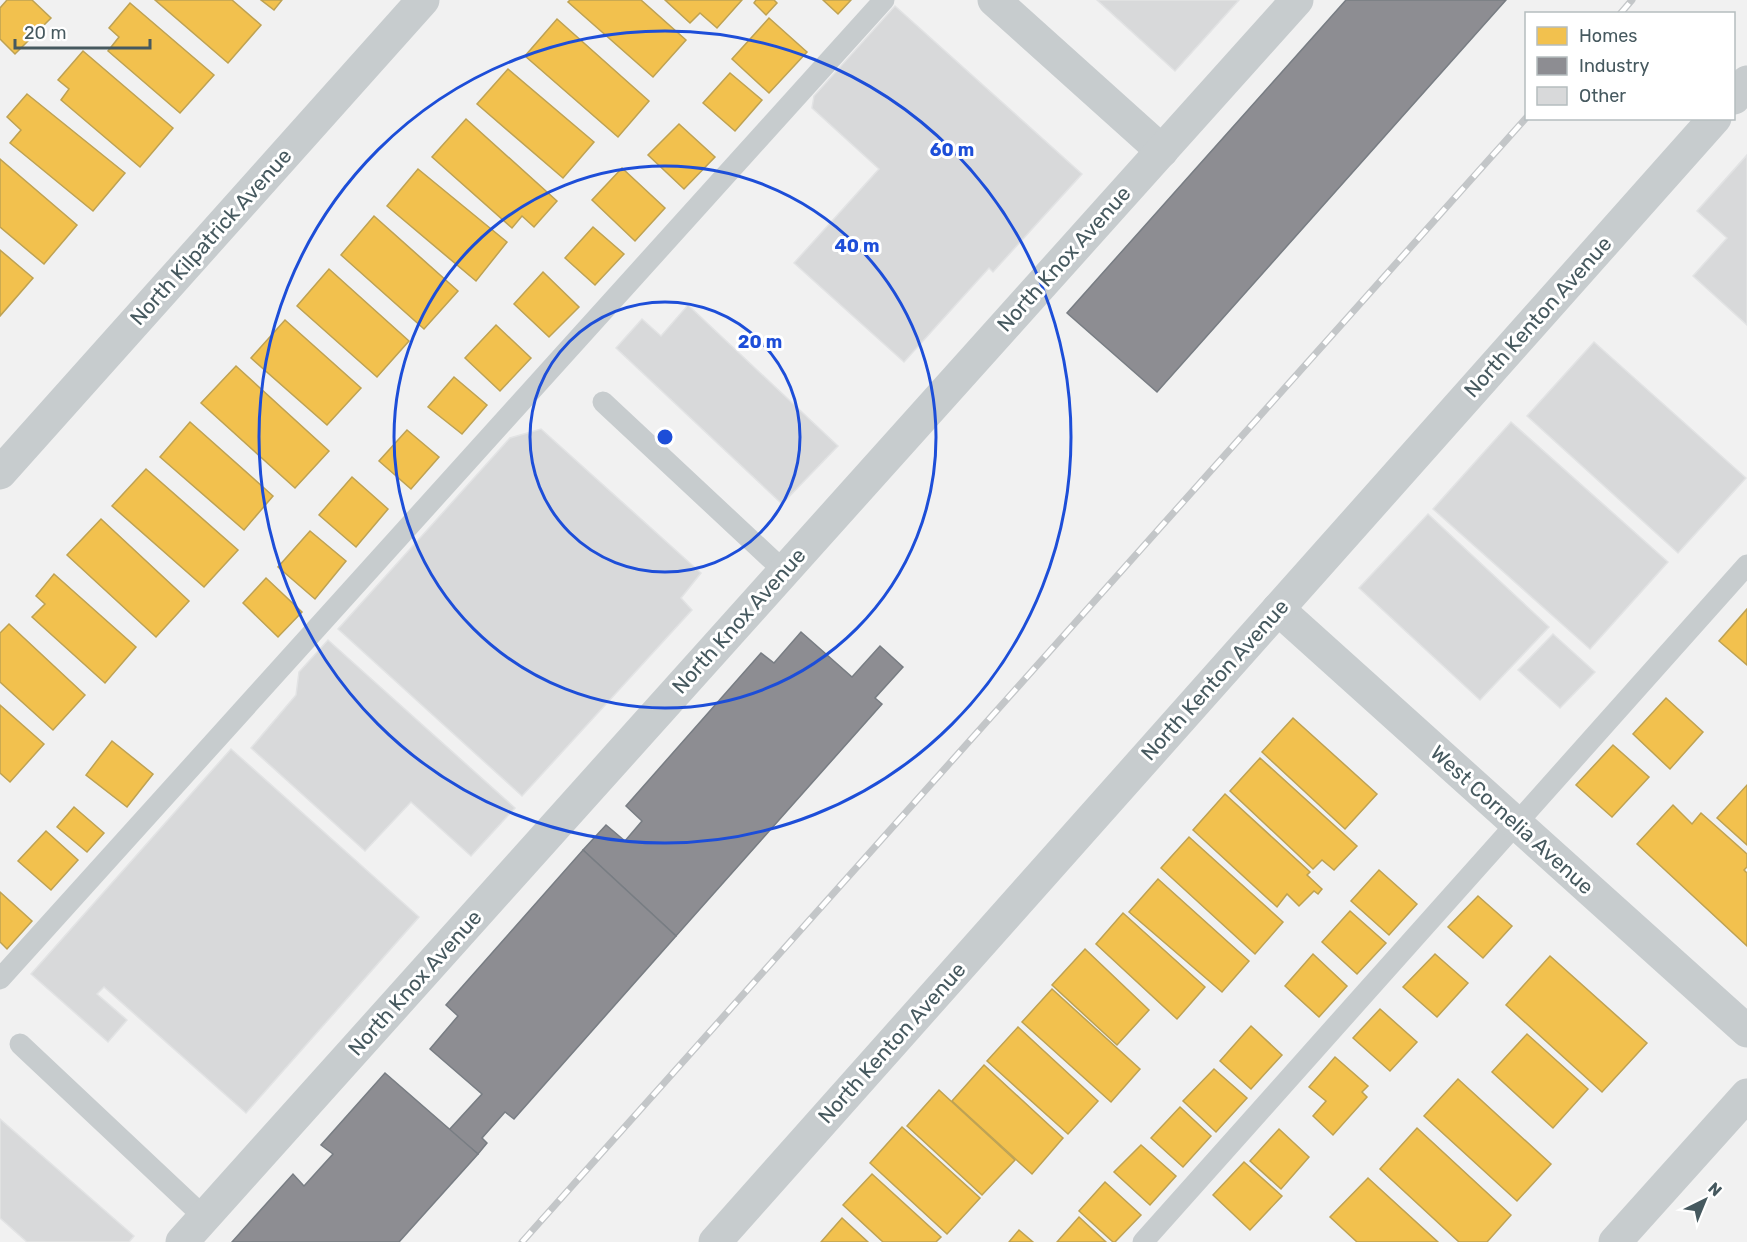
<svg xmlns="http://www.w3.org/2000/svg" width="1747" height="1242" font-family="Rubik,sans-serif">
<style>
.homes{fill:#f2c14e;stroke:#bea253;stroke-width:1.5}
.industry{fill:#8d8d92;stroke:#787d83;stroke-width:1.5}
.building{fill:#d8d9da;stroke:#e2e3e4;stroke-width:1.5}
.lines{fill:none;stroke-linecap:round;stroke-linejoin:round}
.service{stroke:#c7ccce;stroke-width:21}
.minor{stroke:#c7ccce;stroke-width:33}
.rail-casing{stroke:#c3c6c8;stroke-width:7}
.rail{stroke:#fff;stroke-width:4.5;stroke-dasharray:14;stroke-linecap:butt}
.ring{fill:none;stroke:#1d4ed8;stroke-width:3}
.labels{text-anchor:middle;stroke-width:6;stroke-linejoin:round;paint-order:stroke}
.street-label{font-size:21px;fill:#46595f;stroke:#fff}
.centre{fill:#1d4ed8;stroke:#fff;stroke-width:3}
.ring-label{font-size:18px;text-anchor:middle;font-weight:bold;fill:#1d4ed8;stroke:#fff;stroke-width:6;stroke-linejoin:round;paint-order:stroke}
</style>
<rect width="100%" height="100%" fill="#f1f1f1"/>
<!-- homes -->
<g class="homes">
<polygon points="7,0 32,0 51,18 15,54 0,39 0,8"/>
<polygon points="155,0 232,0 261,25 228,63"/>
<polygon points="261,0 282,0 274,10"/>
<polygon points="570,0 641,0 686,40 653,77 568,2"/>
<polygon points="665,0 742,0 717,28 700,13 690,23"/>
<polygon points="756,0 774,0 777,3 766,15 754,3"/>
<polygon points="823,0 851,0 838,14"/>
<polygon points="130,3 214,75 180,113 108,51 119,37 109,28"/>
<polygon points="769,18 807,52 769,93 732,59"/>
<polygon points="557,19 649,101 618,137 525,56"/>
<polygon points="83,51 173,128 140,167 61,100 69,89 58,80"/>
<polygon points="508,69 594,142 563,178 477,104"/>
<polygon points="730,73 762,100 735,131 703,103"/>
<polygon points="27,94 125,173 93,211 10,143 21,130 7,117"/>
<polygon points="466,119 557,201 534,227 522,216 512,228 432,157"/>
<polygon points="679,124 715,157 684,189 648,155"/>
<polygon points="0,159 77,225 44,264 0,227"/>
<polygon points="622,168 665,208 635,241 592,200"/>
<polygon points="418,169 507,242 476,281 387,206"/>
<polygon points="374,216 458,291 424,329 341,255"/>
<polygon points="593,227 624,254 595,285 565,258"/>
<polygon points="0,250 33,278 0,316"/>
<polygon points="329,269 409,341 377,377 297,306"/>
<polygon points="543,272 579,307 549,337 514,304"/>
<polygon points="285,320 361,388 327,425 251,358"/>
<polygon points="496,325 531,358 500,391 465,358"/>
<polygon points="236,366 329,451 295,488 201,403"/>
<polygon points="454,377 487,405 462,434 428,407"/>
<polygon points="190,422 273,496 244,530 160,457"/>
<polygon points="407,430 439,457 411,489 379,461"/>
<polygon points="146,469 238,550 204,587 112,506"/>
<polygon points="352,477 388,509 356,547 319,515"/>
<polygon points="101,519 189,601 156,637 67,555"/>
<polygon points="310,531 346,561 315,599 278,567"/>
<polygon points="54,574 136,647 105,683 32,617 45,604 36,596"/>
<polygon points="266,578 302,612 278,637 243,603"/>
<polygon points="1747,609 1747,665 1719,641"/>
<polygon points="9,624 85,695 53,730 0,682 0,633"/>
<polygon points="1666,698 1703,732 1670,769 1633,734"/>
<polygon points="0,705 44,744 10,782 0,773"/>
<polygon points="1293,718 1377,794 1345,829 1262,752"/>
<polygon points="112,741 153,774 127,807 86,775"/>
<polygon points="1613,745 1649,777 1612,817 1576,785"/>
<polygon points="1260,758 1357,846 1334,870 1322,860 1313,869 1230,791"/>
<polygon points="1747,785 1747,845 1717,818"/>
<polygon points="1225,794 1310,872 1307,875 1322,889 1318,894 1314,891 1299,906 1287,894 1277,907 1193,830"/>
<polygon points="1673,805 1692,824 1701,813 1747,854 1747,867 1744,870 1747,873 1747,946 1637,844"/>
<polygon points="74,807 104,833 87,852 57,827"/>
<polygon points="46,831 78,860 51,890 18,861"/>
<polygon points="1189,837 1283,922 1255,954 1161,868"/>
<polygon points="1379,870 1417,904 1389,935 1351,901"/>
<polygon points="1158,879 1249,961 1222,992 1129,912"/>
<polygon points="0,892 32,921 7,949 0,942"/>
<polygon points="1478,896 1512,926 1483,958 1448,927"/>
<polygon points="1350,911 1386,943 1357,974 1322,942"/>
<polygon points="1123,913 1205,987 1177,1019 1096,944"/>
<polygon points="1085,949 1149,1010 1117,1045 1052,985"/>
<polygon points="1313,954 1347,986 1319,1017 1285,986"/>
<polygon points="1435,954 1468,983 1437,1017 1403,987"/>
<polygon points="1550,956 1647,1043 1602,1092 1506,1005"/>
<polygon points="1052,989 1140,1069 1111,1102 1022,1022"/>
<polygon points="1380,1009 1417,1042 1390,1071 1353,1038"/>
<polygon points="1251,1026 1282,1055 1251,1089 1220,1061"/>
<polygon points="1018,1027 1098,1101 1068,1134 987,1061"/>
<polygon points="1527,1034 1588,1089 1553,1128 1492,1072"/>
<polygon points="1335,1057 1368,1086 1362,1092 1367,1097 1333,1135 1313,1116 1326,1101 1309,1087"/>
<polygon points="984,1065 1063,1138 1032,1174 952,1101"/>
<polygon points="1214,1069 1247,1098 1216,1132 1183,1101"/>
<polygon points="1458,1079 1551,1164 1517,1201 1424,1116"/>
<polygon points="939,1090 1015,1160 982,1195 907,1126"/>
<polygon points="1180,1107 1211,1136 1183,1167 1151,1138"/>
<polygon points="902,1127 980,1198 947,1234 870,1163"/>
<polygon points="1417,1128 1511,1215 1487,1242 1459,1242 1380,1169"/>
<polygon points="1279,1129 1309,1157 1281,1189 1250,1161"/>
<polygon points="1141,1145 1176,1176 1150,1205 1114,1172"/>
<polygon points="1244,1162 1282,1196 1250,1230 1213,1195"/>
<polygon points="872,1174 941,1237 936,1242 883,1242 843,1205"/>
<polygon points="1368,1178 1438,1242 1357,1242 1330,1217"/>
<polygon points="1105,1182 1141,1215 1115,1242 1113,1242 1079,1211"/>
<polygon points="1079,1217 1106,1242 1057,1242"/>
<polygon points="842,1218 868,1242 821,1242"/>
<polygon points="1019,1230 1033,1242 1009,1242"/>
</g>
<!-- industry -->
<g class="industry">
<polygon points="1346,0 1506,0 1157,392 1067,313"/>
<polygon points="801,632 852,677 880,646 903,667 875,698 882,704 676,936 583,850 606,825 625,841 642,821 626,806 761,653 774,663"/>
<polygon points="583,850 676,936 514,1119 505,1112 482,1138 487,1143 478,1154 449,1130 482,1094 430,1049 458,1016 446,1005"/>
<polygon points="385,1073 478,1154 399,1242 232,1242 293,1174 304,1186 333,1154 321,1145"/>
</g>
<!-- building -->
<g class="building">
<polygon points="1097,0 1239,0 1175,71"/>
<polygon points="895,6 1082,174 993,272 989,268 904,362 794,263 879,169 812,108 814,96"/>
<polygon points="1747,155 1747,325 1693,276 1727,238 1697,211"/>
<polygon points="688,305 838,446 782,504 616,348 642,319 661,336"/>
<polygon points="1594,342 1746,478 1678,553 1527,416"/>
<polygon points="1511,422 1668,562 1590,649 1433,509"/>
<polygon points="541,429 701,573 681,598 692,610 522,796 338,629 510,438"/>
<polygon points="1428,514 1549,627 1480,700 1359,588"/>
<polygon points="1553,634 1595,672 1560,708 1518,670"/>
<polygon points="328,640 515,808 471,856 411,802 365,851 251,748 296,695 299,672"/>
<polygon points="231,749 419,917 246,1113 104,987 97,994 127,1020 108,1042 31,974"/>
<polygon points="0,1119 134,1236 129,1242 27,1242 0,1218"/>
</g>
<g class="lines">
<!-- service -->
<g class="service">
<polyline points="603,402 784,571"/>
<polyline points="0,979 884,0"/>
<polyline points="20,1044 204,1217"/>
<polyline points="1143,1242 1747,565"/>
</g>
<!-- minor -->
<g class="minor">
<polyline points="994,0 1162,151"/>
<polyline points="1734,98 1747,82"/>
<polyline points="0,473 423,0"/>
<polyline points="1278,609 1747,1031"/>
<polyline points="182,1242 1297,0"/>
<polyline points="715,1242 1715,118"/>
<polyline points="1615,1242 1747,1095"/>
</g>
<!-- rail casing -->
<g class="rail-casing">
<g id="rail">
<polyline points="1620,14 1632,0"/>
<polyline points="522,1242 1526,118"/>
</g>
</g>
<!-- rail -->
<use href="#rail" class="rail"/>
</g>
<!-- distance rings -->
<g class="ring">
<circle cx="665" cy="437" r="135"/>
<circle cx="665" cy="437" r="271"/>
<circle cx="665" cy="437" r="406"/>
</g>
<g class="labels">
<!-- street labels -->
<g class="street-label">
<text transform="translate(211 237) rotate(-48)" y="7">North Kilpatrick Avenue</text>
<text transform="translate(1064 259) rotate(-48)" y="7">North Knox Avenue</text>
<text transform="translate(1538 317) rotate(-48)" y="7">North Kenton Avenue</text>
<text transform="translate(739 621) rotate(-48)" y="7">North Knox Avenue</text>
<text transform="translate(1215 680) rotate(-48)" y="7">North Kenton Avenue</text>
<text transform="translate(1512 820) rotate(42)" y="7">West Cornelia Avenue</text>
<text transform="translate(415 983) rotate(-48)" y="7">North Knox Avenue</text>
<text transform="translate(892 1043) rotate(-48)" y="7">North Kenton Avenue</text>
</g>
</g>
<circle cx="665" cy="437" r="9" class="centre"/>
<g class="ring-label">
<text x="952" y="156">60 m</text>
<text x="857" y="252">40 m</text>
<text x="760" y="348">20 m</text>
</g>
<!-- legend -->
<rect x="1525" y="12" width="210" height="108" fill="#ffffff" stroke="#b5bdbf" stroke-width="1.5"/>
<rect x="1537" y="27" width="30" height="18" fill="#f2c14e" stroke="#b5bdbf" stroke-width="1.5"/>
<text x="1579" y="42" font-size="18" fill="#46595f">Homes</text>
<rect x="1537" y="57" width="30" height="18" fill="#8d8d92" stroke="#b5bdbf" stroke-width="1.5"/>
<text x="1579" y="72" font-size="18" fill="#46595f">Industry</text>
<rect x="1537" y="87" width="30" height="18" fill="#d8d9da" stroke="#b5bdbf" stroke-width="1.5"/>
<text x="1579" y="102" font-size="18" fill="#46595f">Other</text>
<!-- north arrow -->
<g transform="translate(1705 1200) rotate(43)" stroke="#ffffff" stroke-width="4.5" paint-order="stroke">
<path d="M0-4.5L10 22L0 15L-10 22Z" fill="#46595f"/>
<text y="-9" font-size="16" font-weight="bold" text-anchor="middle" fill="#46595f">N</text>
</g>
<!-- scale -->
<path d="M15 39v9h135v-9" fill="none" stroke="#46595f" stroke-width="3"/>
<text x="24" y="39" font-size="18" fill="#46595f" stroke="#ffffff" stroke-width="4.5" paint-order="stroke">20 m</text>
</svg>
